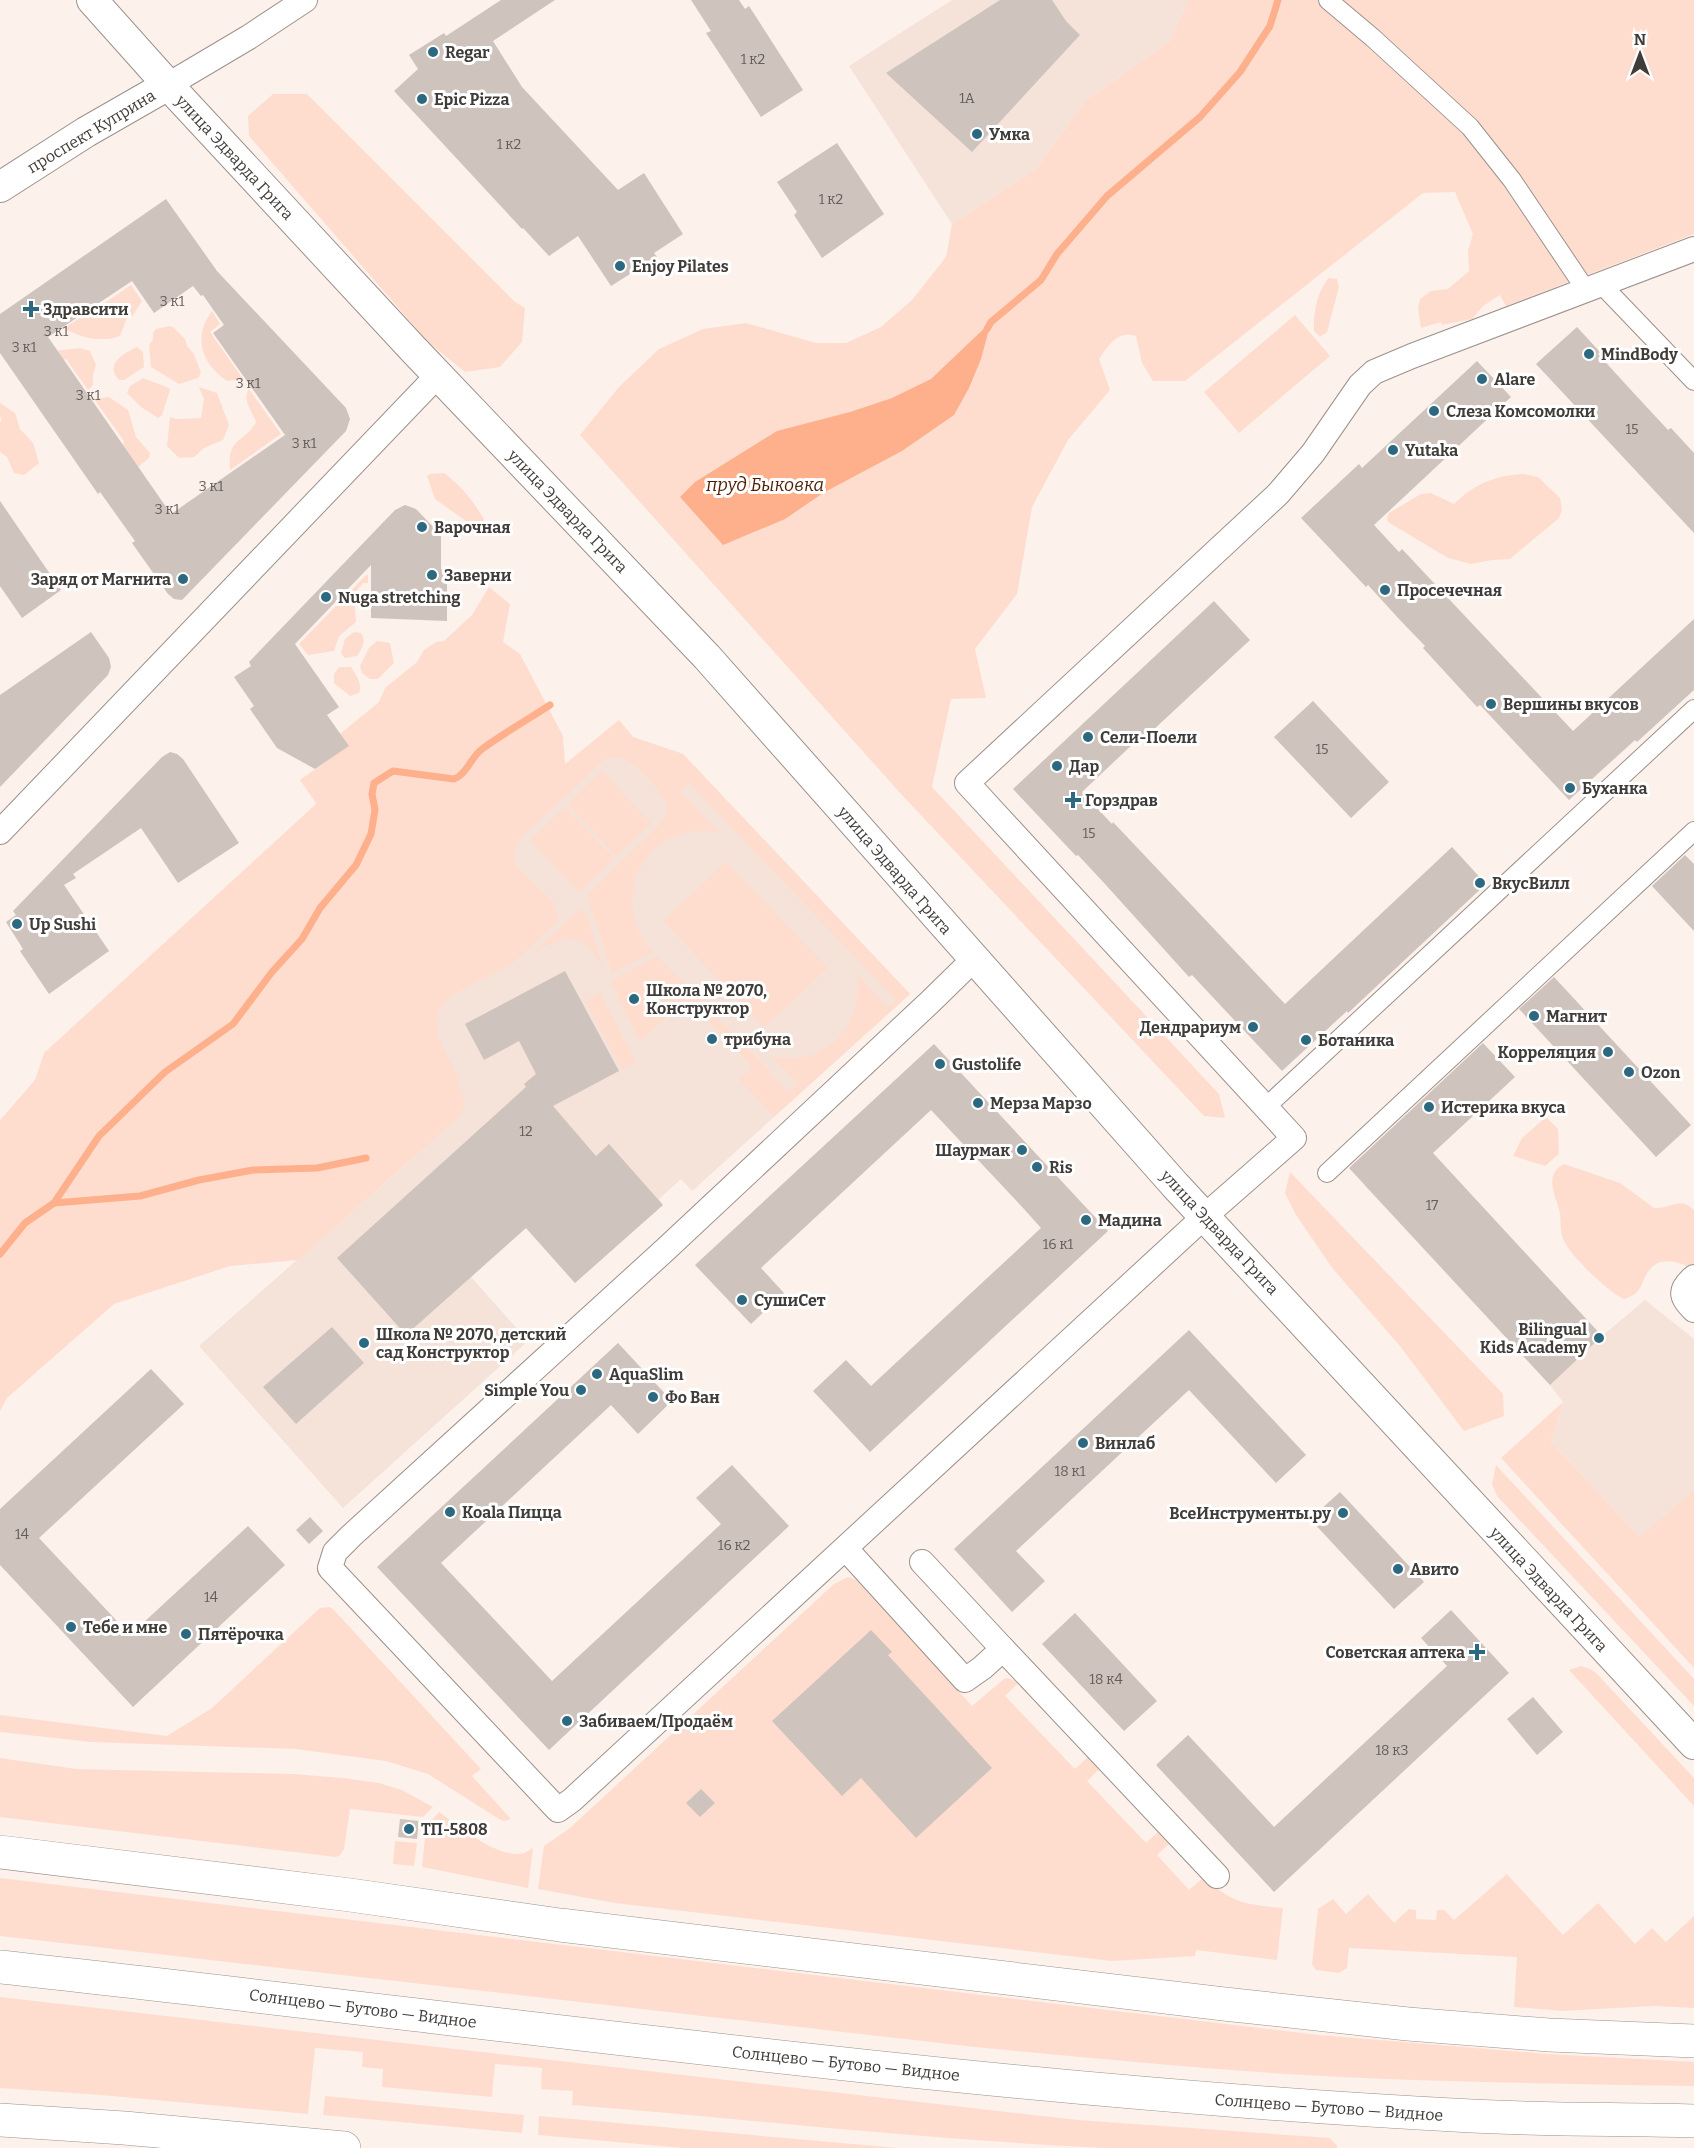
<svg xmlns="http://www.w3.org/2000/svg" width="1694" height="2148" font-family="Bitter,serif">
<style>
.built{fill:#f5e2d9}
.green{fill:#ffddce}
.water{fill:#fdb08b}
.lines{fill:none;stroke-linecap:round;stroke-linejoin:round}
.stream{stroke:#fdb08b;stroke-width:7}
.building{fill:#cfc3be;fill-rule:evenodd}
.pedestrian-casing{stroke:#9c918c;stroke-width:20}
.minor-casing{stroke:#9c918c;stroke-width:26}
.tertiary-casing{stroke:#9c918c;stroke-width:32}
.secondary-casing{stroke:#9c918c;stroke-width:34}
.pedestrian{stroke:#fff;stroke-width:18}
.minor{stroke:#fff;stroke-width:24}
.tertiary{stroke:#fff;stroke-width:30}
.secondary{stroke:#fff;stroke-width:33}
.poi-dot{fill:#2c6980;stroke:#fff;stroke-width:2}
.labels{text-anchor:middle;stroke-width:6;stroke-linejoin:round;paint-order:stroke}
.number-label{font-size:14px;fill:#645e5a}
.poi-label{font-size:16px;font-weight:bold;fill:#403c39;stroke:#fff;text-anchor:start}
.street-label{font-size:16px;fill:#403c39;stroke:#fff}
.water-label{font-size:18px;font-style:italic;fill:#4d1e03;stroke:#fff}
</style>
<rect width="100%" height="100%" fill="#fdf1eb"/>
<!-- built -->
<g class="built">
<polygon points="952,0 1188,0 1170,41 1085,101 1037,168 952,224 849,66"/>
<polygon points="619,720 633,737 683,754 910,994 692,1191 681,1179 659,1199 663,1205 575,1283 526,1228 471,1277 528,1341 343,1508 199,1346 411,1160 346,1024"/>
<polygon points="1418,1137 1602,1336 1645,1300 1694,1339 1694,1490 1641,1538 1551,1442 1563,1402 1550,1385 1365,1186"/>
</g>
<!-- green -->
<g class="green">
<path d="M 1188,0 L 1694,0 L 1694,234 L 1506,306 L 1500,295 L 1483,306 L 1472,319 L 1442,325 L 1441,322 L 1421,328 L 1418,308 L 1420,299 L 1431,291 L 1448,289 L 1469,271 L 1468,251 L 1473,234 L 1455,192 L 1423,193 L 1185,381 L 1153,381 L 1142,363 L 1136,336 C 1117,330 1109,345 1099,359 L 1110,390 L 1068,440 L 1032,507 L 1017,594 L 975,649 L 986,698 L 951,699 L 932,787 L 1219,1094 L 1225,1118 L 1204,1116 L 901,794 L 580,435 L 619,387 L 659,349 L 703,329 L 746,323 L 816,343 L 846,343 L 881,327 L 912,300 L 946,257 L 952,224 L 1037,168 L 1085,101 L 1170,41 Z"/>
<polygon points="273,94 307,94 515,302 525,308 522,342 500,367 465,372 428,342 249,136 248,116"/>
<path d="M 1329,278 L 1337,279 L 1339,287 L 1327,332 L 1320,337 L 1314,331 C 1313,314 1317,291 1329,278 Z"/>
<path d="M 131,285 L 142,301 L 133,315 L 127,318 L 120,336 C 103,343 80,338 64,328 L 80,318 L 81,319 Z"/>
<path d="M 212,311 L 220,324 L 210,332 L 243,379 L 227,381 C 202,364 192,337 212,311 Z"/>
<polygon points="1295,315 1330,356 1239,433 1204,392"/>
<polygon points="169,326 173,327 185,339 187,346 194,354 201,373 198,378 179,384 151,367 149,345 153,340 153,333 156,329"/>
<path d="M 137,347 L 143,352 L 144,367 L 124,380 L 119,380 C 104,364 124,353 137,347 Z"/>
<polygon points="80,348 90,351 96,365 93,374 93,385 88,390 66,359 62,361 55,351"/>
<polygon points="143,378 169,388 170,390 162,415 158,418 141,407 127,393 130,386"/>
<polygon points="199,387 217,393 229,425 223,440 204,448 194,457 179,458 167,446 170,417 176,419 201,418 204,399"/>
<path d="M 249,389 L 281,434 L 230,470 C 227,436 244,444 256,422 C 252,411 242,400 249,389 Z"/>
<polygon points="109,397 128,410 136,437 150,453 149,458 138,467 123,445 124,441 94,399"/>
<polygon points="0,403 15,413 20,429 33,443 39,463 24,475 14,473 7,457 0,452 0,422 2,420 0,416"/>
<path d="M 444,473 C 464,489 470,497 484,519 L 481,529 L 477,529 L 435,499 L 427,476 L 430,474 Z"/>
<path d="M 1524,474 L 1538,477 L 1560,498 L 1562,510 L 1559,518 L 1510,559 L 1492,560 L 1471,564 L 1448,558 L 1388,522 L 1387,518 L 1389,513 L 1421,494 L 1431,493 L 1454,504 C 1474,484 1496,475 1524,474 Z"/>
<polygon points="366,575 368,575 368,583 363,583 354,594 356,622 339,636 334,651 308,655 299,644"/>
<path d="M 489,587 L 510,604 L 503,642 L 520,654 L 563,736 L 565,764 L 619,720 L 633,737 L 683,754 L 910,994 L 774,1117 L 739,1079 L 752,1067 L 687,998 L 640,1041 L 610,982 L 657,956 L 771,1072 L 770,1074 L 789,1092 L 798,1083 L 772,1057 C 825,1068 864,1026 857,974 L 888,1007 L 896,1000 L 689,783 L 680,792 L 718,832 C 706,831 693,830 681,834 C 629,851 617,913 653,952 L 612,973 L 587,895 L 661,823 C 665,817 668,812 666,805 C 664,793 635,763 624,759 C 618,756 612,758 605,759 L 519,839 L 513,853 L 517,867 L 555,904 L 558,921 L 513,963 L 454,994 C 419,1018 445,1050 459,1078 L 456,1079 L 465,1102 L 461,1115 L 298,1260 L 230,1266 L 114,1304 L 7,1398 L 0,1411 L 0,1120 L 35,1080 L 44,1053 L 315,805 L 316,803 L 300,780 L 348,746 L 340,734 L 379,702 L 385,688 L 417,662 L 424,650 L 436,642 L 444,641 L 472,615 Z"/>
<path d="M 354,632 L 361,633 C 367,641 362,649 357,656 L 345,658 L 341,653 L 345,639 Z"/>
<polygon points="377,641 390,643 394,663 378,679 370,679 362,673 360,666 369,648"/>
<path d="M 339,667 L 351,667 C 356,675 363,684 359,693 L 350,696 L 334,683 L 334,674 Z"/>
<polygon points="602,771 651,823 616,856 568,804"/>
<polygon points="565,807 614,859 579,892 530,840"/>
<polygon points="726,862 828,968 764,1028 663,921"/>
<path d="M 579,910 L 586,913 L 603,967 C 582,931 568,934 534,952 Z"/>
<polygon points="600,993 636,1062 622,1070 586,1001"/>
<polygon points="1546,1117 1558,1129 1559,1154 1545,1166 1513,1156 1522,1138"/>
<path d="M 1564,1164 L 1620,1183 L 1654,1208 C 1670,1209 1680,1196 1694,1210 L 1694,1271 C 1683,1262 1662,1256 1651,1268 C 1639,1281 1646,1292 1624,1299 C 1609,1293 1571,1256 1564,1241 C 1560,1233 1561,1223 1560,1214 C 1557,1197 1542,1175 1564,1164 Z"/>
<polygon points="1290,1172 1503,1394 1504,1416 1464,1431 1400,1346 1333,1269 1296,1215 1285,1193"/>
<polygon points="1563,1402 1551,1442 1640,1537 1694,1490 1694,1668 1501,1458"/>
<polygon points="1496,1465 1694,1679 1694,1706 1497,1496 1492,1484"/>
<path d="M 848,1577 L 861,1582 L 972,1706 L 1004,1679 L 1008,1678 L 1019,1682 L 1005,1696 L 1075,1769 L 1089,1756 L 1101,1767 L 1087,1781 L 1146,1843 L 1160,1830 L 1171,1842 L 1157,1855 L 1189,1890 L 1204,1877 C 1233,1904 1244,1904 1283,1908 L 1277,1960 L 1196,1950 L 1195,1956 L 1112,1961 L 615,1903 L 538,1889 L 544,1846 L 570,1828 L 834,1584 Z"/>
<polygon points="329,1607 332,1608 481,1769 472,1776 511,1819 504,1821 499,1819 428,1774 386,1761 296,1749 91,1742 0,1732 0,1715 167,1736 212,1708 320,1608"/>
<polygon points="1581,1666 1592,1670 1597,1674 1694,1778 1694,1806 1569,1670"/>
<polygon points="0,1758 77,1769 293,1774 343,1778 379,1783 402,1790 433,1807 423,1817 350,1809 344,1849 340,1855 336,1857 0,1817"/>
<path d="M 439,1812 C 461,1827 492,1855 520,1854 C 526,1853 529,1850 533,1848 L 528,1888 L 422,1867 L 426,1827 Z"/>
<polygon points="395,1841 417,1843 414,1866 393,1864"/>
<polygon points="1507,1874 1563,1935 1598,1903 1635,1944 1652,1928 1666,1942 1694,1916 1694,2008 1654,2006 1562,2011 1514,2007 1517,1957 1349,1948 1347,1968 1339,1973 1316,1970 1312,1964 1318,1909 1333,1899 1346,1914 1368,1894 1394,1923 1409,1909 1416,1910 1416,1919 1436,1920 1437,1910 1444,1910 1454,1920"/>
<path d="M 0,1878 L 1319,2035 L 1548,2054 L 1694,2062 L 1694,2086 C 1558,2084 1422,2082 1286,2074 C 1182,2067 1078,2057 975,2047 L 0,1936 Z"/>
<path d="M 0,1997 L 1078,2120 L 1330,2138 L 1337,2146 L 1337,2148 C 1260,2148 1182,2148 1106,2148 C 927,2140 750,2119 572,2105 L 573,2091 L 541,2089 L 542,2068 L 495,2064 L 492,2097 L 382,2087 L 383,2069 L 362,2067 L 363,2052 L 315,2048 L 308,2114 L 101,2095 L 0,2088 Z"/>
<polygon points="325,2096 524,2115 522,2133 323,2115"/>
<polygon points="539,2116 898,2148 683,2148 538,2135"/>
</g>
<!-- water -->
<polygon class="water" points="991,322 981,359 969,388 954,415 902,451 823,493 785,519 723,545 680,497 695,482 777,431 850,412 892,398 931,379"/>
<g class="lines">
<!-- stream -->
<g class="stream">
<polyline points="987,329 991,322 1041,280 1057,254 1107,196 1200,117 1240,72 1270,26 1278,0"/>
<polyline points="54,1203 140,1196 199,1180 253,1170 317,1168 366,1158"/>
<path d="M 0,1254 L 25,1223 L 54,1203 L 99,1136 L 165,1072 L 233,1024 L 272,972 L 302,939 L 320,908 L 356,865 L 371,834 L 375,810 L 372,794 L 374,783 L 393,771 L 454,779 C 467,774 471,757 482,749 C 504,733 527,720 550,705"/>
</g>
</g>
<!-- building -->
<g class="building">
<polygon points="501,0 555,0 493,41 522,87 618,190 644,173 683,234 654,253 657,257 611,286 578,236 549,256 523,228 522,229 394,91 418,69 409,55 444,33 446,36"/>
<polygon points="691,0 739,0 745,9 749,6 803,90 761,117 706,33 711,31"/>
<polygon points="1000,0 1052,0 1066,21 1080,35 972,152 886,73"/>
<polygon points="837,143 884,214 822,258 794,215 797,212 777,182"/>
<path d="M 166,199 L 217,271 L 346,408 L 350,419 L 346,431 L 182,600 L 174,599 L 168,594 L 132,543 L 135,541 L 100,492 L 98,494 L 0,353 L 0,314 ZM 132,281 L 154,313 L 193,286 L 201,296 L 203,295 L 224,325 L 213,333 L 285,435 L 171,514 L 48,337 Z"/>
<polygon points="1577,327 1600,352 1598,354 1630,389 1668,430 1671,428 1694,453 1694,533 1536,364"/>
<polygon points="1477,361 1511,397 1374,525 1399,552 1402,549 1573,731 1694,619 1694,690 1637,742 1635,740 1569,800 1480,705 1477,707 1423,648 1425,646 1399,619 1368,585 1366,587 1301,518 1359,464 1362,468"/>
<polygon points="0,501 61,590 22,618 0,586"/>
<polygon points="405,505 416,509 441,535 441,569 447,569 447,621 371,618 371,565 295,644 339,707 327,715 349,746 315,769 277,748 250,709 254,706 234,677 251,666 249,662 395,510"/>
<polygon points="1214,601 1250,640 1137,745 1134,743 1082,792 1112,824 1113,822 1285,1004 1452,847 1486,884 1348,1013 1347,1011 1282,1071 1192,975 1189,977 1105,884 1078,855 1076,856 1013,789"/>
<polygon points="91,632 109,658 111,667 108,675 0,787 0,695"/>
<polygon points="1313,701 1389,782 1351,818 1274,737"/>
<polygon points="170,752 177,754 183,759 239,843 178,883 141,828 73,874 76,878 64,885 109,951 49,994 20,951 23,949 6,922 16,915 13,911 162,757"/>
<polygon points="1685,855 1694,864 1694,931 1652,886"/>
<polygon points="565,971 619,1071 553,1106 596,1156 609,1144 663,1205 575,1283 526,1228 406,1335 337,1258 526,1087 524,1084 536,1074 519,1041 484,1060 465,1024"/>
<polygon points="1554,977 1691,1125 1656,1157 1519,1009"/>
<polygon points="1483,1043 1515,1077 1433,1153 1602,1336 1550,1385 1349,1168"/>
<polygon points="934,1044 1108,1231 870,1452 813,1391 846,1360 871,1386 1041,1228 1024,1209 931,1110 761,1268 784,1293 751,1324 695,1265"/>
<polygon points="332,1327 364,1363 296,1424 263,1387"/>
<polygon points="1189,1330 1306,1455 1276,1483 1189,1390 1016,1551 1045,1581 1012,1612 954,1549"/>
<polygon points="618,1343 672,1401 638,1434 611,1405 441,1563 508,1634 552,1681 721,1524 696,1498 732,1465 789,1526 549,1750 377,1567"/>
<polygon points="151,1369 184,1404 39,1538 130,1635 248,1526 285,1565 133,1707 0,1565 0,1509"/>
<polygon points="1340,1492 1424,1582 1394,1609 1310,1519"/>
<polygon points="310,1517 323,1531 309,1544 296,1530"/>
<polygon points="1451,1610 1509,1673 1274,1892 1156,1765 1188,1735 1274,1827 1447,1666 1421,1638"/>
<polygon points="1075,1613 1157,1701 1124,1731 1042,1644"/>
<polygon points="871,1630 892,1652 888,1655 992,1768 916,1838 861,1778 842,1796 772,1721"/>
<polygon points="1533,1697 1563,1732 1537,1755 1507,1719"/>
<polygon points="701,1789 715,1803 700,1817 686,1803"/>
<polygon points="400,1819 419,1821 417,1839 398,1837"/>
</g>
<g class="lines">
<!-- pedestrian casing -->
<g class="pedestrian-casing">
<g id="pedestrian">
<polyline points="1328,0 1373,38 1470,127 1512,180 1586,290"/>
<polyline points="1601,284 1694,381"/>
<polyline points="1266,1107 1694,709"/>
<polyline points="1327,1173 1694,831"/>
</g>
</g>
<!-- minor casing -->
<g class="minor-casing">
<g id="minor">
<polyline points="168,85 249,37 305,0"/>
<polyline points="0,832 438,375"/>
<polyline points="974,959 930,1002 666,1249 351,1536 335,1552 330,1568 558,1810 572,1800 1205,1216 1294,1138 967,783 1278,494 1313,453 1360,385 1374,372 1412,356 1694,249"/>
<path d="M 1694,1277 C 1679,1290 1680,1296 1694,1310"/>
<polyline points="846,1549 965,1680 982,1668 1003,1649 1217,1876"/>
<polyline points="922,1562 1003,1649"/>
</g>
</g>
<!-- tertiary casing -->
<g class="tertiary-casing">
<g id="tertiary">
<polyline points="92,0 168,85 414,350 707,657 1175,1185 1694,1744"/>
<polyline points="0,187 86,132 168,85"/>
</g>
</g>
<!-- secondary casing -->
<g class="secondary-casing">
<g id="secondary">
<polyline points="0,1852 350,1895 560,1925 1224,2004 1408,2024 1549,2035 1694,2041"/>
<path d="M 0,1967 C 490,2020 979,2091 1472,2116 C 1546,2120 1620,2119 1694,2121"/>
<polyline points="0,2120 124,2128 344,2148"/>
</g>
</g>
<!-- pedestrian -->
<use href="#pedestrian" class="pedestrian"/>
<!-- minor -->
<use href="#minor" class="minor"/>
<!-- tertiary -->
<use href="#tertiary" class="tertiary"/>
<!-- secondary -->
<use href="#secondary" class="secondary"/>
</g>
<!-- markers -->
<g class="poi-dot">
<circle cx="433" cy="52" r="6"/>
<circle cx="422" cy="99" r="6"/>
<circle cx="977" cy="134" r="6"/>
<circle cx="620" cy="266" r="6"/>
<path d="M28 300h6v6h6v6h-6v6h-6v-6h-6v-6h6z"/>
<circle cx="1589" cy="354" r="6"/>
<circle cx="1482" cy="379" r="6"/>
<circle cx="1434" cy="411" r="6"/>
<circle cx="1393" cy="450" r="6"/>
<circle cx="422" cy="527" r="6"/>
<circle cx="432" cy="575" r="6"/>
<circle cx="183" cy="579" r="6"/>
<circle cx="1385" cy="590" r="6"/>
<circle cx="326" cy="597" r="6"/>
<circle cx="1491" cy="704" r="6"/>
<circle cx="1088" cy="737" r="6"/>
<circle cx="1057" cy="766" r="6"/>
<circle cx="1570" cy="788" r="6"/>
<path d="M1070 791h6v6h6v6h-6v6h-6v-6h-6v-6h6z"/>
<circle cx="1480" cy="883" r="6"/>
<circle cx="17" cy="924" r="6"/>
<circle cx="634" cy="999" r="6"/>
<circle cx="1534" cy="1016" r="6"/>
<circle cx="1253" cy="1027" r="6"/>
<circle cx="712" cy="1039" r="6"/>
<circle cx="1306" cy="1040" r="6"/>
<circle cx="1608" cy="1052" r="6"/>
<circle cx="940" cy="1064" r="6"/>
<circle cx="1629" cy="1072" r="6"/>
<circle cx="978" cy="1103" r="6"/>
<circle cx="1429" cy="1107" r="6"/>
<circle cx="1022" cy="1150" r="6"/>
<circle cx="1037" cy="1167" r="6"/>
<circle cx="1086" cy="1220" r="6"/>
<circle cx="742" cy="1300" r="6"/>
<circle cx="1599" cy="1338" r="6"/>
<circle cx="364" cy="1343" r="6"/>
<circle cx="597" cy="1374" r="6"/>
<circle cx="581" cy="1390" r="6"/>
<circle cx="653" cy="1397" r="6"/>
<circle cx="1083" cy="1443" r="6"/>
<circle cx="450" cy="1512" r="6"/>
<circle cx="1343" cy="1513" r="6"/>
<circle cx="1398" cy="1569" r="6"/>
<circle cx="71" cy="1627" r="6"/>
<circle cx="186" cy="1634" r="6"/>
<path d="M1474 1643h6v6h6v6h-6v6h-6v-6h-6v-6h6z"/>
<circle cx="567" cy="1721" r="6"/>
<circle cx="409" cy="1829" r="6"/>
</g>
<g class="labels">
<!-- number labels -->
<g class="number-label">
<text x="753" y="64">1 к2</text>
<text x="967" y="103">1А</text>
<text x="509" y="149">1 к2</text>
<text x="831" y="204">1 к2</text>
<text x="172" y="306">3 к1</text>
<text x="56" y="336">3 к1</text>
<text x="24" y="352">3 к1</text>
<text x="248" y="388">3 к1</text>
<text x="88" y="400">3 к1</text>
<text x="1632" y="434">15</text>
<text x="304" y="448">3 к1</text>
<text x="211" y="491">3 к1</text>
<text x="167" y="514">3 к1</text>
<text x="1322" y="754">15</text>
<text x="1089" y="838">15</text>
<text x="526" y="1136">12</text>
<text x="1432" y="1210">17</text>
<text x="1058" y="1249">16 к1</text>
<text x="1070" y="1476">18 к1</text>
<text x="22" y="1539">14</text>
<text x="734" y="1550">16 к2</text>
<text x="211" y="1602">14</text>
<text x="1106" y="1684">18 к4</text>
<text x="1392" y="1755">18 к3</text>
</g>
<!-- poi labels -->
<g class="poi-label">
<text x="445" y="58">Regar</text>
<text x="434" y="105">Epic Pizza</text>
<text x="989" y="140">Умка</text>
<text x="632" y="272">Enjoy Pilates</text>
<text x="43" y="315">Здравсити</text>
<text x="1601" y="360">MindBody</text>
<text x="1494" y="385">Alare</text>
<text x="1446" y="417">Слеза Комсомолки</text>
<text x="1405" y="456">Yutaka</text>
<text x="434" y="533">Варочная</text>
<text x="444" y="581">Заверни</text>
<text x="171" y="585" text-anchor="end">Заряд от Магнита</text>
<text x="1397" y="596">Просечечная</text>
<text x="338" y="603">Nuga stretching</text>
<text x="1503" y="710">Вершины вкусов</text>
<text x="1100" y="743">Сели-Поели</text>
<text x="1069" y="772">Дар</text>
<text x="1582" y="794">Буханка</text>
<text x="1085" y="806">Горздрав</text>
<text x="1492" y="889">ВкусВилл</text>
<text x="29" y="930">Up Sushi</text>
<text x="646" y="996">Школа № 2070,<tspan x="646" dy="18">Конструктор</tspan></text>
<text x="1546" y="1022">Магнит</text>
<text x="1241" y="1033" text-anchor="end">Дендрариум</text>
<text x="724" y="1045">трибуна</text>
<text x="1318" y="1046">Ботаника</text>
<text x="1596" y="1058" text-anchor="end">Корреляция</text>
<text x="952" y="1070">Gustolife</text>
<text x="1641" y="1078">Ozon</text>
<text x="990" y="1109">Мерза Марзо</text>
<text x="1441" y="1113">Истерика вкуса</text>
<text x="1010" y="1156" text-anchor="end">Шаурмак</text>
<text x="1049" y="1173">Ris</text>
<text x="1098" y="1226">Мадина</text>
<text x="754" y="1306">СушиСет</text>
<text x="1587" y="1335" text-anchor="end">Bilingual<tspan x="1587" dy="18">Kids Academy</tspan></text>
<text x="376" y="1340">Школа № 2070, детский<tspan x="376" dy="18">сад Конструктор</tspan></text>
<text x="609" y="1380">AquaSlim</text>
<text x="569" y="1396" text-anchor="end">Simple You</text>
<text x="665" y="1403">Фо Ван</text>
<text x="1095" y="1449">Винлаб</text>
<text x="462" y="1518">Koala Пицца</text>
<text x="1331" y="1519" text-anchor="end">ВсеИнструменты.ру</text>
<text x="1410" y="1575">Авито</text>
<text x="83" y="1633">Тебе и мне</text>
<text x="198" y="1640">Пятёрочка</text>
<text x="1465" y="1658" text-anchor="end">Советская аптека</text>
<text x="579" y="1727">Забиваем/Продаём</text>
<text x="421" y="1835">ТП-5808</text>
</g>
<!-- street labels -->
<g class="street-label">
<text transform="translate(91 131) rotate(-31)" y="6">проспект Куприна</text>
<text transform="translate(235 157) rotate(47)" y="6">улица Эдварда Грига</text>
<text transform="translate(568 511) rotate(46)" y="6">улица Эдварда Грига</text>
<text transform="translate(895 870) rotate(49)" y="6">улица Эдварда Грига</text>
<text transform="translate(1220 1232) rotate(47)" y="6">улица Эдварда Грига</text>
<text transform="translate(1549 1589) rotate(47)" y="6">улица Эдварда Грига</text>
<text transform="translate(363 2008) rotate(7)" y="6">Солнцево — Бутово — Видное</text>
<text transform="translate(846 2063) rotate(6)" y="6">Солнцево — Бутово — Видное</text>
<text transform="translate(1329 2107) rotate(4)" y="6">Солнцево — Бутово — Видное</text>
</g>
<!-- water labels -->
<g class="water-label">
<text x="765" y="491">пруд Быковка</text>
</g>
</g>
<!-- north arrow -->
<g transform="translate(1640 54)" stroke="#ffffff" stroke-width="4.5" paint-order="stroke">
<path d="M0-4.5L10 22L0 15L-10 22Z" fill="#403c39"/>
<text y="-9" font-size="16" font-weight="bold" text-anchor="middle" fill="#403c39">N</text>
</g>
</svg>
